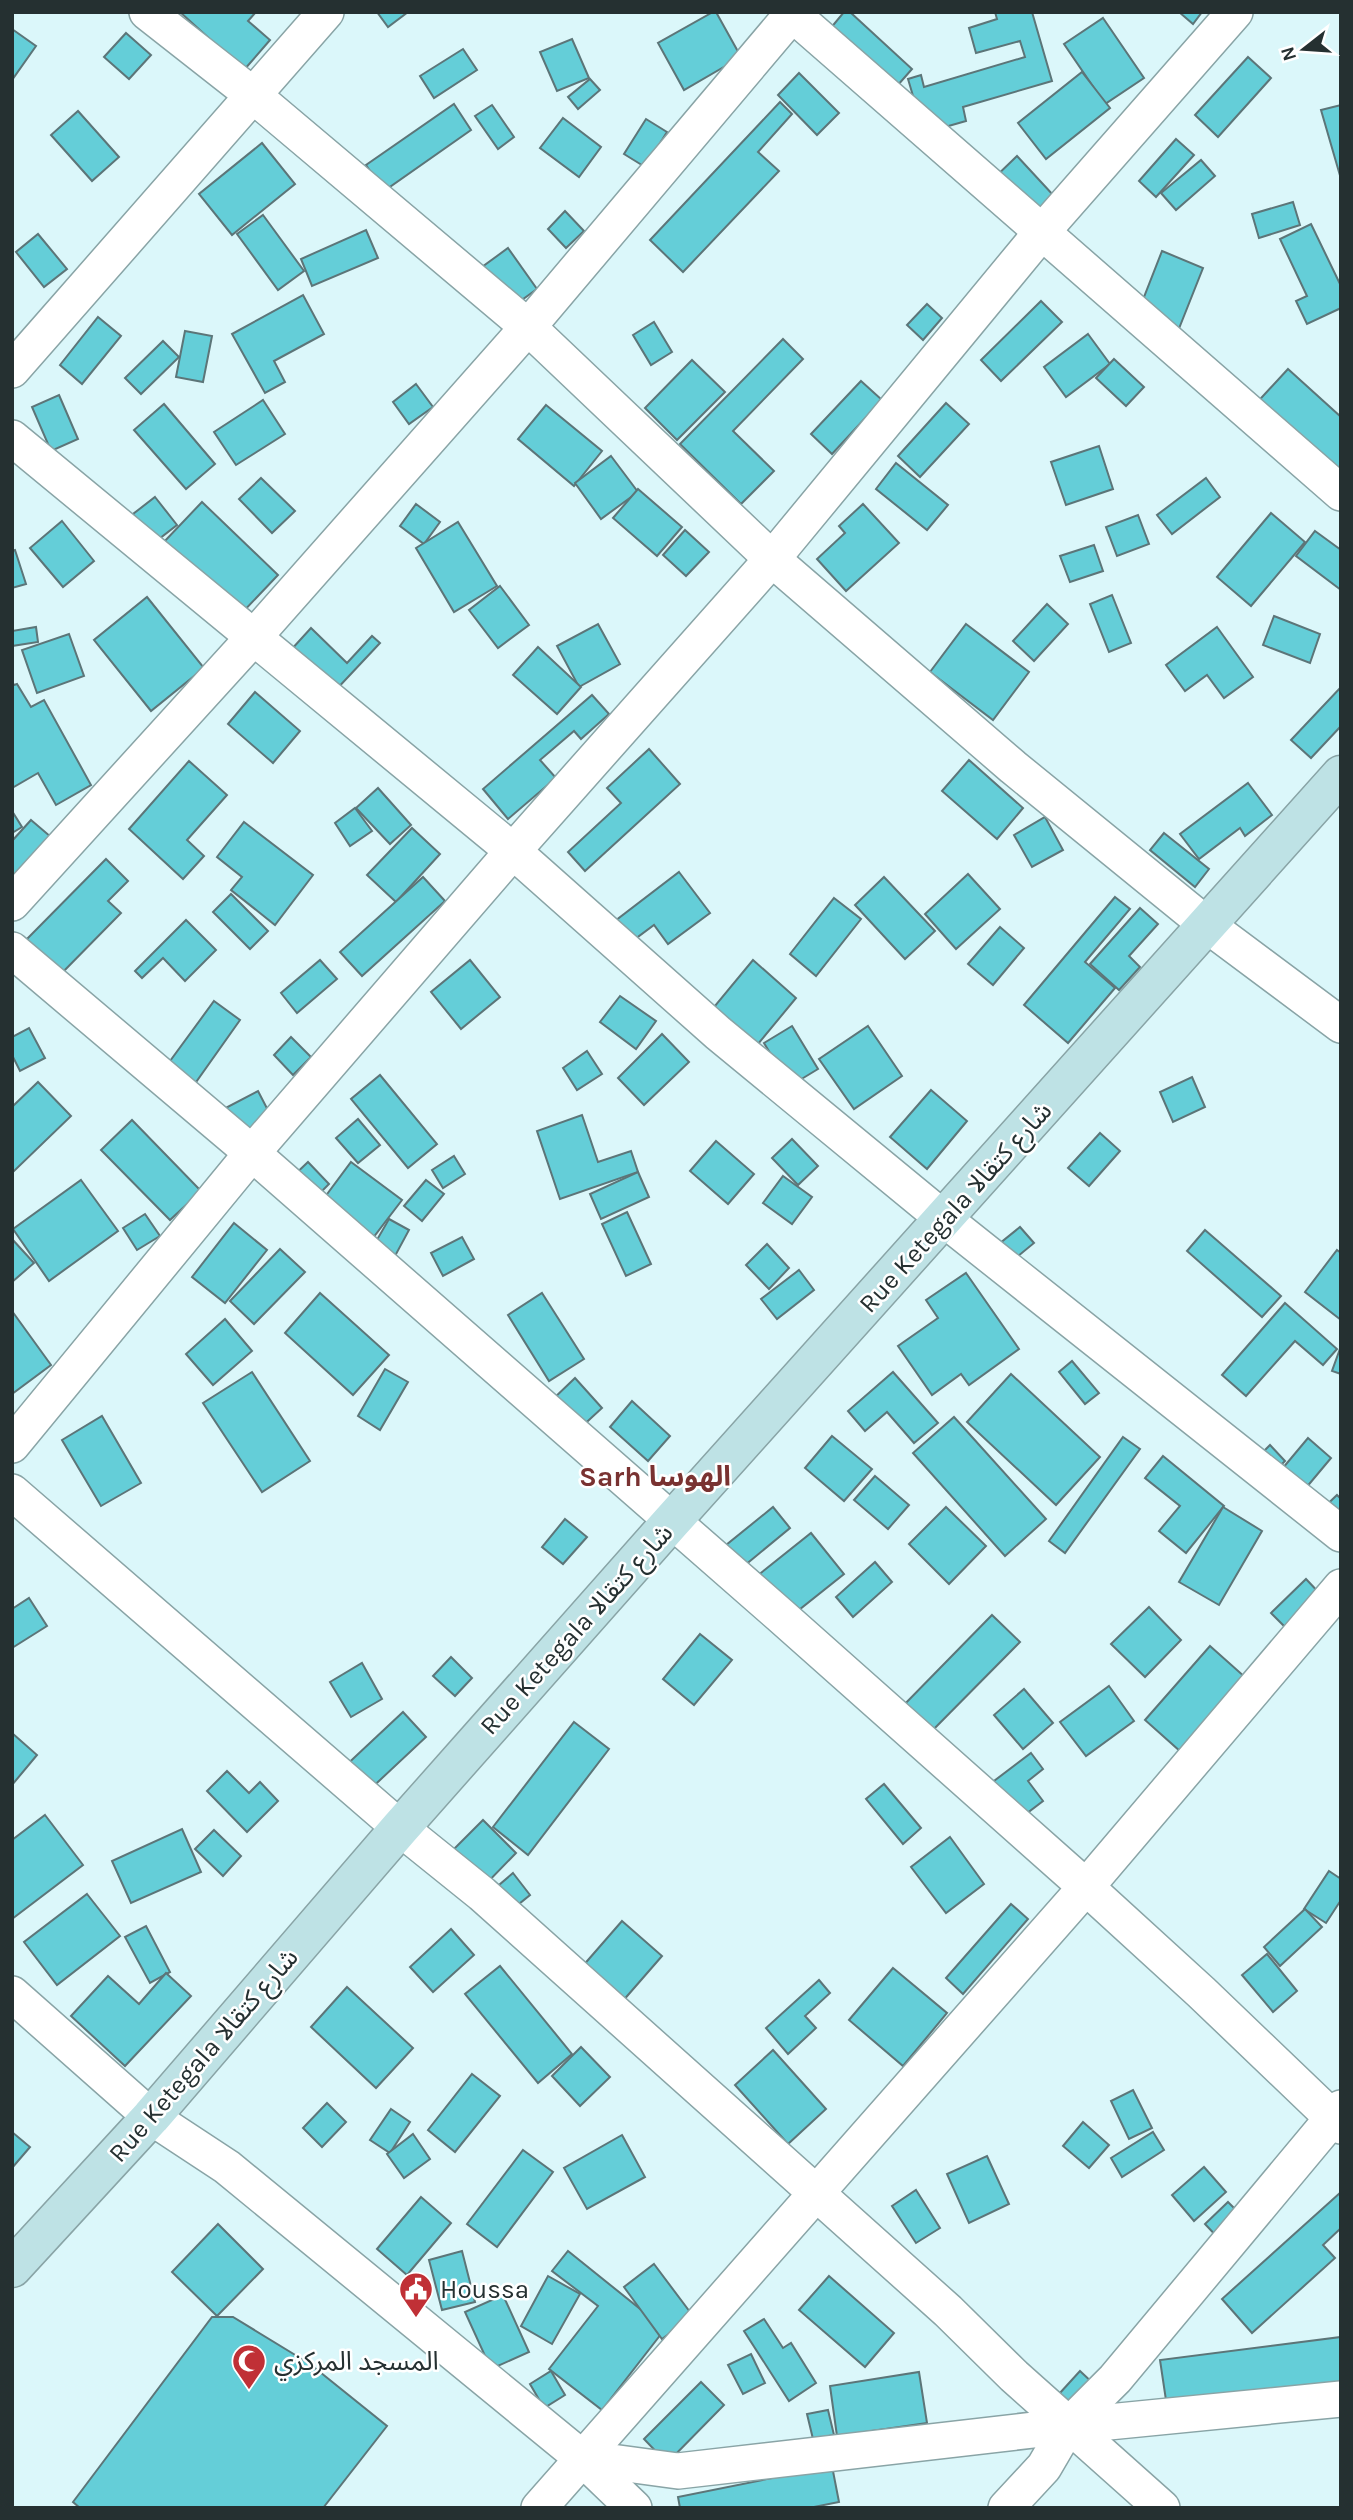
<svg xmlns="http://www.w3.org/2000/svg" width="1353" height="2520" font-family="Karla,'Noto Sans Arabic',sans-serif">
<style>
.building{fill:#64ced8;stroke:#5c7578;stroke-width:2}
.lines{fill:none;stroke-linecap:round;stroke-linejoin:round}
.street-casing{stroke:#89a4a6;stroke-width:38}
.secondary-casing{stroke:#89a4a6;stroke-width:41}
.street{stroke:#fff;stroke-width:35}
.secondary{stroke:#bee2e5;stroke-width:38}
.labels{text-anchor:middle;stroke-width:5;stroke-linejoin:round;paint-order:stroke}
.street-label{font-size:26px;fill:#253031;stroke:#fff}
.poi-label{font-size:26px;fill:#253031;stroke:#fff;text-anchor:start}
.neighbourhood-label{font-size:28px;font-weight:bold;fill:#793231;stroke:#fff}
</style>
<rect width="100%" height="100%" fill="#dbf7fa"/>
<!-- building -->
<g class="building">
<polygon points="180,12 256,12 248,21 270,40 244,70"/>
<polygon points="377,12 408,12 388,27"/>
<polygon points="713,12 716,12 741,57 684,90 658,43"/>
<polygon points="844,12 850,12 912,69 890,94 825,35"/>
<polygon points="995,12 1032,12 1052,81 963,107 966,121 924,133 908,79 921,75 924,87 1025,57 1020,41 976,53 969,28 997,19"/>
<polygon points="1179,12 1202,12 1193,24"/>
<polygon points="1103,18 1144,78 1105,104 1064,44"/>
<polygon points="12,29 36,46 12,80"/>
<polygon points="126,33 151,55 129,79 104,57"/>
<polygon points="572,39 589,78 557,91 540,52"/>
<polygon points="463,49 477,70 434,98 420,76"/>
<polygon points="1248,57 1271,78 1218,137 1195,115"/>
<polygon points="1082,72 1110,108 1046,159 1018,123"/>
<polygon points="799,73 839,113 817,135 778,95"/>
<polygon points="590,79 600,90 578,109 568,97"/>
<polygon points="780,102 792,114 758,152 779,171 683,272 650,240"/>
<polygon points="454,104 471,130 384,191 366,165"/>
<polygon points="492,105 514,137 498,149 475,116"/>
<polygon points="1341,105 1341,179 1321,110"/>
<polygon points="78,111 119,157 92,181 51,135"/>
<polygon points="563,118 601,147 579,177 540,148"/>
<polygon points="646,119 667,132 645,167 624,154"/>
<polygon points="1176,139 1194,155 1156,197 1139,181"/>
<polygon points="262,143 295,184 232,235 199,194"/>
<polygon points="1017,156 1054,196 1026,222 989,183"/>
<polygon points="1201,160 1215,176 1176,210 1161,193"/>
<polygon points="1293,202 1300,225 1259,238 1252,214"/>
<polygon points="565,211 584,231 566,248 548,229"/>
<polygon points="263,215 304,271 278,290 237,234"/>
<polygon points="1311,224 1341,286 1341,308 1307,324 1296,301 1307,296 1280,239"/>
<polygon points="366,230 378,258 312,286 301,259"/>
<polygon points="38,234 67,269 44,287 16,252"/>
<polygon points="508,248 537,289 512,307 482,267"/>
<polygon points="1162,251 1203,268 1178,331 1137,315"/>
<polygon points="303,295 324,334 274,361 285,382 265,393 232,334"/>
<polygon points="1041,301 1062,322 1001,381 981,360"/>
<polygon points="927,304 942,318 923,340 907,325"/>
<polygon points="98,317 121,336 82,384 60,365"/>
<polygon points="654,322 672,352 651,365 633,335"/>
<polygon points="185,331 212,336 203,382 176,377"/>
<polygon points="1088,334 1110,364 1066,397 1044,367"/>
<polygon points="783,339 803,359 733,431 774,471 741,504 680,444"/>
<polygon points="163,341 179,357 141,394 125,378"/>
<polygon points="1114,359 1144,387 1126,406 1096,378"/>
<polygon points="692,360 725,392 677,440 645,408"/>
<polygon points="1288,369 1341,417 1341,469 1330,481 1251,409"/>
<polygon points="861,381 882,400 832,454 811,434"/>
<polygon points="416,384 433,407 409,424 393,402"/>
<polygon points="59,395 78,439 51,451 32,407"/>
<polygon points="263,400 285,434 236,465 214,432"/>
<polygon points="946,403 969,424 920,477 898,456"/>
<polygon points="164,404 215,464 186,489 134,430"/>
<polygon points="546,405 602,451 574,486 518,439"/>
<polygon points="1099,446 1113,489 1066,505 1051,462"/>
<polygon points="611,456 638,492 601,519 575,483"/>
<polygon points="896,463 948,505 927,530 876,489"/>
<polygon points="261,478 295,511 272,533 239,499"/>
<polygon points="1206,478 1220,497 1172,534 1157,515"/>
<polygon points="638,489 682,527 657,556 613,518"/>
<polygon points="155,497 177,525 155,542 133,514"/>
<polygon points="202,502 278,575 238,617 162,544"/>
<polygon points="416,504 440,522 424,544 400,526"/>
<polygon points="863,504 899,543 846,591 817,559 845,533 839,526"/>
<polygon points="1271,513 1305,542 1251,606 1217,577"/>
<polygon points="1138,515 1149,544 1117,556 1106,527"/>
<polygon points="62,521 94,561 63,587 30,548"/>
<polygon points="458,522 497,586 454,612 416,548"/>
<polygon points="685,530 709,552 686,576 663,555"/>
<polygon points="1315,531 1341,550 1341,590 1296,556"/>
<polygon points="1094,545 1103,571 1070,582 1060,556"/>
<polygon points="15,550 26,584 12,588 12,551"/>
<polygon points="500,586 529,625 498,648 469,610"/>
<polygon points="1112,595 1131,643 1109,652 1090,604"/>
<polygon points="147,597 204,668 151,711 94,640"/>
<polygon points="1047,604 1068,624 1034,661 1013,641"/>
<polygon points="1274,616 1320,634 1310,663 1263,645"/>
<polygon points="598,624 620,664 579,687 557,646"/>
<polygon points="966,624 1029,672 993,720 930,672"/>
<polygon points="36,627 38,642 12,646 12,631"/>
<polygon points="1217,627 1253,677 1224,698 1207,675 1185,691 1166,665"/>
<polygon points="311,628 347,663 372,636 380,643 333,693 290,651"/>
<polygon points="69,634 84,676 37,693 22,650"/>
<polygon points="538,647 581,687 557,714 513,675"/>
<polygon points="12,682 14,685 17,684 31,707 44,700 91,785 56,805 38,773 12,788"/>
<polygon points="1341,687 1341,726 1311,758 1291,740"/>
<polygon points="255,692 300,731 273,763 228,724"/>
<polygon points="592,695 609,714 581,739 574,731 540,760 556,778 508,819 483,789"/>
<polygon points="649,749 680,784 585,871 568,852 621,803 607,788"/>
<polygon points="969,760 1023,808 997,839 942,791"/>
<polygon points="189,761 227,795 187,840 204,856 183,879 129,829"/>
<polygon points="1248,783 1272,815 1245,836 1240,828 1199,859 1180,834"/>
<polygon points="378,788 411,825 390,844 356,808"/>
<polygon points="355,808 372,831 350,846 335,823"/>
<polygon points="12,811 22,827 12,833"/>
<polygon points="1045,817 1063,850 1032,867 1014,835"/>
<polygon points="31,820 51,837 12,882 12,841"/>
<polygon points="244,822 313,875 275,925 231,890 242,877 217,857"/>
<polygon points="412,828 440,854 396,902 367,875"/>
<polygon points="1164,833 1209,869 1195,887 1150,850"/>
<polygon points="106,859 128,881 108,901 121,913 56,979 22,944"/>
<polygon points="679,872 710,913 668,944 654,925 631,942 615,921"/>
<polygon points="968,874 1000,909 956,949 925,914"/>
<polygon points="423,877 445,901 362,976 340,952"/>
<polygon points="884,877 935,931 905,959 855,905"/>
<polygon points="231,894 268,931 250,949 213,912"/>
<polygon points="1115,897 1130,909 1085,962 1115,988 1068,1043 1024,1005"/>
<polygon points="834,898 861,919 816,976 790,954"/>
<polygon points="1140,908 1158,924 1129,956 1140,967 1119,990 1090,964"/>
<polygon points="186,920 216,950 185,981 163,958 142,978 135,971"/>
<polygon points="1000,927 1024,948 993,985 968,964"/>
<polygon points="320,960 337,979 297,1013 281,993"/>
<polygon points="470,960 500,997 461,1029 431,992"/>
<polygon points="753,960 796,998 758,1044 714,1007"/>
<polygon points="620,996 656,1021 636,1049 600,1022"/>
<polygon points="214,1001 240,1020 189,1092 162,1072"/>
<polygon points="792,1026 818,1069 790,1086 764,1043"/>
<polygon points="868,1026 902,1076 854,1109 819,1059"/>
<polygon points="29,1028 45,1058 20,1071 12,1055 12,1037"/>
<polygon points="662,1034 689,1062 644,1105 618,1078"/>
<polygon points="291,1037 311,1057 293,1075 274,1055"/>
<polygon points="587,1051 602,1074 577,1090 563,1068"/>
<polygon points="380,1075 437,1144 408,1168 351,1099"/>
<polygon points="1192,1077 1205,1107 1173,1122 1160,1092"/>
<polygon points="38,1082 71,1116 12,1173 12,1107"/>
<polygon points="931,1090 967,1121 927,1169 890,1137"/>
<polygon points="258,1091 272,1118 232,1139 218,1112"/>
<polygon points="582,1115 598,1162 631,1151 638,1172 560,1199 537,1131"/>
<polygon points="358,1119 380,1145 358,1163 336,1138"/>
<polygon points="132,1120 201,1191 170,1220 101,1150"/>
<polygon points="1100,1133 1120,1151 1089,1186 1068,1168"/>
<polygon points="792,1139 818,1166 798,1185 772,1158"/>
<polygon points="716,1141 754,1174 728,1204 690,1171"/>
<polygon points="454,1156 465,1174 443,1188 432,1170"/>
<polygon points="308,1162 329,1184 310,1203 288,1181"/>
<polygon points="351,1162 402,1200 366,1247 316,1209"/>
<polygon points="638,1172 649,1197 601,1219 590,1194"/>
<polygon points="783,1176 812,1197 792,1224 763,1203"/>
<polygon points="81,1180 118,1231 49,1281 13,1229"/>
<polygon points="426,1180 444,1194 422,1221 404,1206"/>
<polygon points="627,1212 651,1264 626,1276 602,1224"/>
<polygon points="145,1214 160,1236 137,1250 123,1228"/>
<polygon points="389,1219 409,1230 395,1256 374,1245"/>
<polygon points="234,1223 267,1250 225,1303 192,1277"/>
<polygon points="1020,1227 1034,1243 1012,1261 999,1244"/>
<polygon points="1205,1230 1281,1296 1262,1317 1187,1251"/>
<polygon points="462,1237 474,1259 443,1276 431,1253"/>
<polygon points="12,1239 34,1263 12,1282"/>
<polygon points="767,1244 789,1268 769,1289 746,1265"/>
<polygon points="280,1249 305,1272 254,1324 230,1301"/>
<polygon points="1337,1250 1341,1253 1341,1320 1305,1292"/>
<polygon points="799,1270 814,1290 777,1319 761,1299"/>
<polygon points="966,1273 1019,1349 969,1385 961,1374 932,1395 898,1346 938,1318 926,1300"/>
<polygon points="320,1293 389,1355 353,1395 285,1333"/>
<polygon points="542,1293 584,1359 549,1381 508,1315"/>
<polygon points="1285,1303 1337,1349 1323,1365 1295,1341 1246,1396 1222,1375"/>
<polygon points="12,1311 51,1365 12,1394"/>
<polygon points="225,1319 252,1351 213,1385 186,1354"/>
<polygon points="1341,1346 1341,1374 1332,1371"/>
<polygon points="1072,1361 1099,1393 1085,1404 1059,1372"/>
<polygon points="385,1369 408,1382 380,1430 358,1416"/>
<polygon points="252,1372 310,1461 262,1492 203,1403"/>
<polygon points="893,1372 938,1423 914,1443 887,1412 865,1431 848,1411"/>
<polygon points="1011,1374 1100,1457 1056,1505 967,1422"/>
<polygon points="575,1378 602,1408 577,1431 550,1402"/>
<polygon points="632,1401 670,1436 648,1461 610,1427"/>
<polygon points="102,1416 141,1483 101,1506 62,1440"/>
<polygon points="954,1417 1046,1519 1005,1556 913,1453"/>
<polygon points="832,1436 872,1469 844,1501 805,1468"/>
<polygon points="1123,1437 1140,1449 1065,1553 1049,1541"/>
<polygon points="1308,1438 1331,1458 1290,1507 1267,1487"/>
<polygon points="1270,1445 1285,1461 1264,1482 1248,1467"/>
<polygon points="1163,1456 1224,1506 1186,1553 1159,1531 1180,1506 1145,1478"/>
<polygon points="875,1476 909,1505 888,1529 854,1500"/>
<polygon points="1337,1495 1341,1499 1341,1543 1315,1516"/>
<polygon points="773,1507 790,1528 733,1575 715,1554"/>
<polygon points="946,1507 986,1546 949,1584 909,1544"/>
<polygon points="1223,1507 1262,1531 1219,1605 1179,1582"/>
<polygon points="565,1519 587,1537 563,1564 542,1547"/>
<polygon points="811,1533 844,1574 780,1625 747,1584"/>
<polygon points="875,1562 892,1582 853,1617 836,1597"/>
<polygon points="1306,1579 1323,1597 1288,1630 1271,1613"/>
<polygon points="29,1598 47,1626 12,1648 12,1609"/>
<polygon points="1149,1607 1181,1640 1145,1677 1111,1644"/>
<polygon points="992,1615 1020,1642 923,1740 896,1713"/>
<polygon points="700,1634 732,1660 694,1705 663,1679"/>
<polygon points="1210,1646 1246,1678 1181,1752 1145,1720"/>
<polygon points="451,1657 472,1678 455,1696 433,1676"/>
<polygon points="362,1663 382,1699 351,1717 330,1682"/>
<polygon points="1109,1686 1134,1721 1086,1756 1060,1722"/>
<polygon points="1024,1689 1053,1723 1023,1749 994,1715"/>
<polygon points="403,1712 426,1737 364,1795 341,1770"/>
<polygon points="574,1722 609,1749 528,1855 493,1827"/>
<polygon points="12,1733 37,1755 12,1785"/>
<polygon points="1031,1753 1043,1769 1028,1781 1043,1801 1018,1820 990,1784"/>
<polygon points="227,1771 249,1793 260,1782 278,1801 247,1832 207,1791"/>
<polygon points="884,1784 921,1828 903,1844 866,1799"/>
<polygon points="45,1815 83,1865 12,1919 12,1840"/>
<polygon points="483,1820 516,1853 479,1891 446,1857"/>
<polygon points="182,1829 201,1872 131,1903 112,1861"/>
<polygon points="214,1830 241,1856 223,1876 195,1849"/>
<polygon points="950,1837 984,1884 946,1913 911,1867"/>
<polygon points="1329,1871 1341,1879 1341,1900 1326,1923 1304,1909"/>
<polygon points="513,1873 530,1895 509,1912 492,1891"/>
<polygon points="87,1894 120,1936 57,1985 24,1942"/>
<polygon points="1011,1904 1028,1919 963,1994 946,1978"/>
<polygon points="1305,1909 1322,1927 1280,1966 1264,1947"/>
<polygon points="622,1921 662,1956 608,2018 568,1983"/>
<polygon points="146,1926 170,1972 150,1983 125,1937"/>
<polygon points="451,1929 474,1955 433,1992 410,1967"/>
<polygon points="1267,1954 1297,1991 1273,2012 1242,1975"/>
<polygon points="500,1966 572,2054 538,2083 465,1994"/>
<polygon points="893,1968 947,2013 903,2066 849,2020"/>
<polygon points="166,1973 191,1996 125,2066 71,2016 108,1976 139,2004"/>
<polygon points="819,1980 830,1993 805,2016 816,2028 788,2054 766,2028"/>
<polygon points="347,1987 413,2048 376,2088 311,2027"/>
<polygon points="581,2047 610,2077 580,2106 552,2076"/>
<polygon points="773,2050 826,2109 788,2144 735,2085"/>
<polygon points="472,2074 500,2096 455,2152 428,2130"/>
<polygon points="1133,2090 1152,2128 1129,2139 1111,2101"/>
<polygon points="327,2103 346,2122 322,2147 303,2128"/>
<polygon points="391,2109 410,2122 390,2153 370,2140"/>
<polygon points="1083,2122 1109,2145 1089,2168 1063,2146"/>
<polygon points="12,2132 30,2147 12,2168"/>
<polygon points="1153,2132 1164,2150 1122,2177 1111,2158"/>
<polygon points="413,2134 430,2159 404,2178 387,2154"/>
<polygon points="622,2135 645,2177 587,2209 564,2168"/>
<polygon points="523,2150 553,2172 497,2247 467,2224"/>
<polygon points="987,2156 1009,2204 969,2223 947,2174"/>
<polygon points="1204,2167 1226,2192 1194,2221 1172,2195"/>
<polygon points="916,2190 940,2228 916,2243 892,2206"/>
<polygon points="1341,2192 1341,2228 1323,2245 1335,2258 1252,2333 1222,2299"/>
<polygon points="421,2197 451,2223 407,2275 377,2249"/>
<polygon points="1228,2202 1244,2218 1221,2241 1205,2224"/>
<polygon points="218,2224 263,2269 217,2316 172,2272"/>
<polygon points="462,2251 475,2302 442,2310 429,2260"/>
<polygon points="568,2251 665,2329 602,2410 549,2369 598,2306 552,2271"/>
<polygon points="654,2264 693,2316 662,2339 624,2287"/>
<polygon points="548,2276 580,2294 552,2344 521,2326"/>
<polygon points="829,2276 894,2333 865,2367 799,2310"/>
<polygon points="503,2295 529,2352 491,2369 465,2312"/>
<polygon points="212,2317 233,2317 310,2364 387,2426 323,2508 80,2508 73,2502"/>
<polygon points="764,2319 783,2348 791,2343 816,2383 789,2401 744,2331"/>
<polygon points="1341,2337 1341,2385 1167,2407 1160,2360"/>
<polygon points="751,2354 765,2383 743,2394 728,2365"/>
<polygon points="551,2371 565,2395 544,2408 530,2384"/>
<polygon points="1080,2371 1096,2386 1075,2409 1059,2394"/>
<polygon points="919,2372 927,2423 837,2436 830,2386"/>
<polygon points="701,2382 724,2405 667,2463 644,2439"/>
<polygon points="828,2410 834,2435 813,2439 807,2414"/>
<polygon points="832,2466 839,2502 809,2508 680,2508 678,2497"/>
</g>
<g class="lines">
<!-- street casing -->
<g class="street-casing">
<g id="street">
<polyline points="147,12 254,96 528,327 772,559 1013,767 1207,925 1341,1025"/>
<polyline points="790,12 1341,493"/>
<polyline points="12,370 326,12"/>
<polyline points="12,438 513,851 718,1033 944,1219 1341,1534"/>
<polyline points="12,903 253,638 528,327 794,12"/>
<polyline points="12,950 252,1153 781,1616 1086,1887 1201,1992 1341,2126"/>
<polyline points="12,1445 252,1153 513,851 772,559 1041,233 1235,12"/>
<polyline points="12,1492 400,1828 482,1894 948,2311 1014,2376 1162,2508"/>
<polyline points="12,1994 151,2117 227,2167 582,2458 634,2508"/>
<polyline points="582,2458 678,2471 1068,2426 1341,2399"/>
<polyline points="539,2508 1086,1887 1341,1587"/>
<polyline points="1006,2508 1044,2467 1068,2426 1115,2379 1341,2108"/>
</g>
</g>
<!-- secondary casing -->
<g class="secondary-casing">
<polyline id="secondary" points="12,2268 151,2117 400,1828 671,1522 1341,775"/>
</g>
<!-- street -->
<use href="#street" class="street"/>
<!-- secondary -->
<use href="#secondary" class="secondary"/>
</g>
<!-- icons -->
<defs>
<g id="civic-pin" transform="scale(1.75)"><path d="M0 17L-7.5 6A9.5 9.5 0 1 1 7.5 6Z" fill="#c03036" stroke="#fff"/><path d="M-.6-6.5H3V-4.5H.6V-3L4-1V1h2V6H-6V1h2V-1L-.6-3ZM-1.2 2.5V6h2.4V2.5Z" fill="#fff"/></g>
<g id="mosque-pin" transform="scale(1.75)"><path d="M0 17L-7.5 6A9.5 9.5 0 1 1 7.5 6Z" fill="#c03036" stroke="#fff"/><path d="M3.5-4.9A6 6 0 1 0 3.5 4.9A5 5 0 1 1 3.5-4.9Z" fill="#fff"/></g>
</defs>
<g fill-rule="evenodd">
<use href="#civic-pin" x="416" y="2289"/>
<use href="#mosque-pin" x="249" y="2361"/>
</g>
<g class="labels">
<!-- street labels -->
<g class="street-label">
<text transform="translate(955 1207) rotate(-48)" y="9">Rue Ketegala شارع كتقالا</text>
<text transform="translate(576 1629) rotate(-48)" y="9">Rue Ketegala شارع كتقالا</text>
<text transform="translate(203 2055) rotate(-49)" y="9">Rue Ketegala شارع كتقالا</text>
</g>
<!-- poi labels -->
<g class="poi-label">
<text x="440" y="2298">Houssa</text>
<text x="274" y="2370">المسجد المركزي</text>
</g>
<!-- neighbourhood labels -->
<g class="neighbourhood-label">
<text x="655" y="1486">Sarh الهوسا</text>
</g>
</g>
<!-- border -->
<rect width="1353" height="2520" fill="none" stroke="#253031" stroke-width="28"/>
<!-- north arrow -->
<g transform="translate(1304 49) rotate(253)" stroke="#ffffff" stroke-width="5" paint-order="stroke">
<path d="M0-5L12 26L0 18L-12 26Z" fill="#253031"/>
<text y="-10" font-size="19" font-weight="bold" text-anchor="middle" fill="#253031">N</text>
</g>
</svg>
